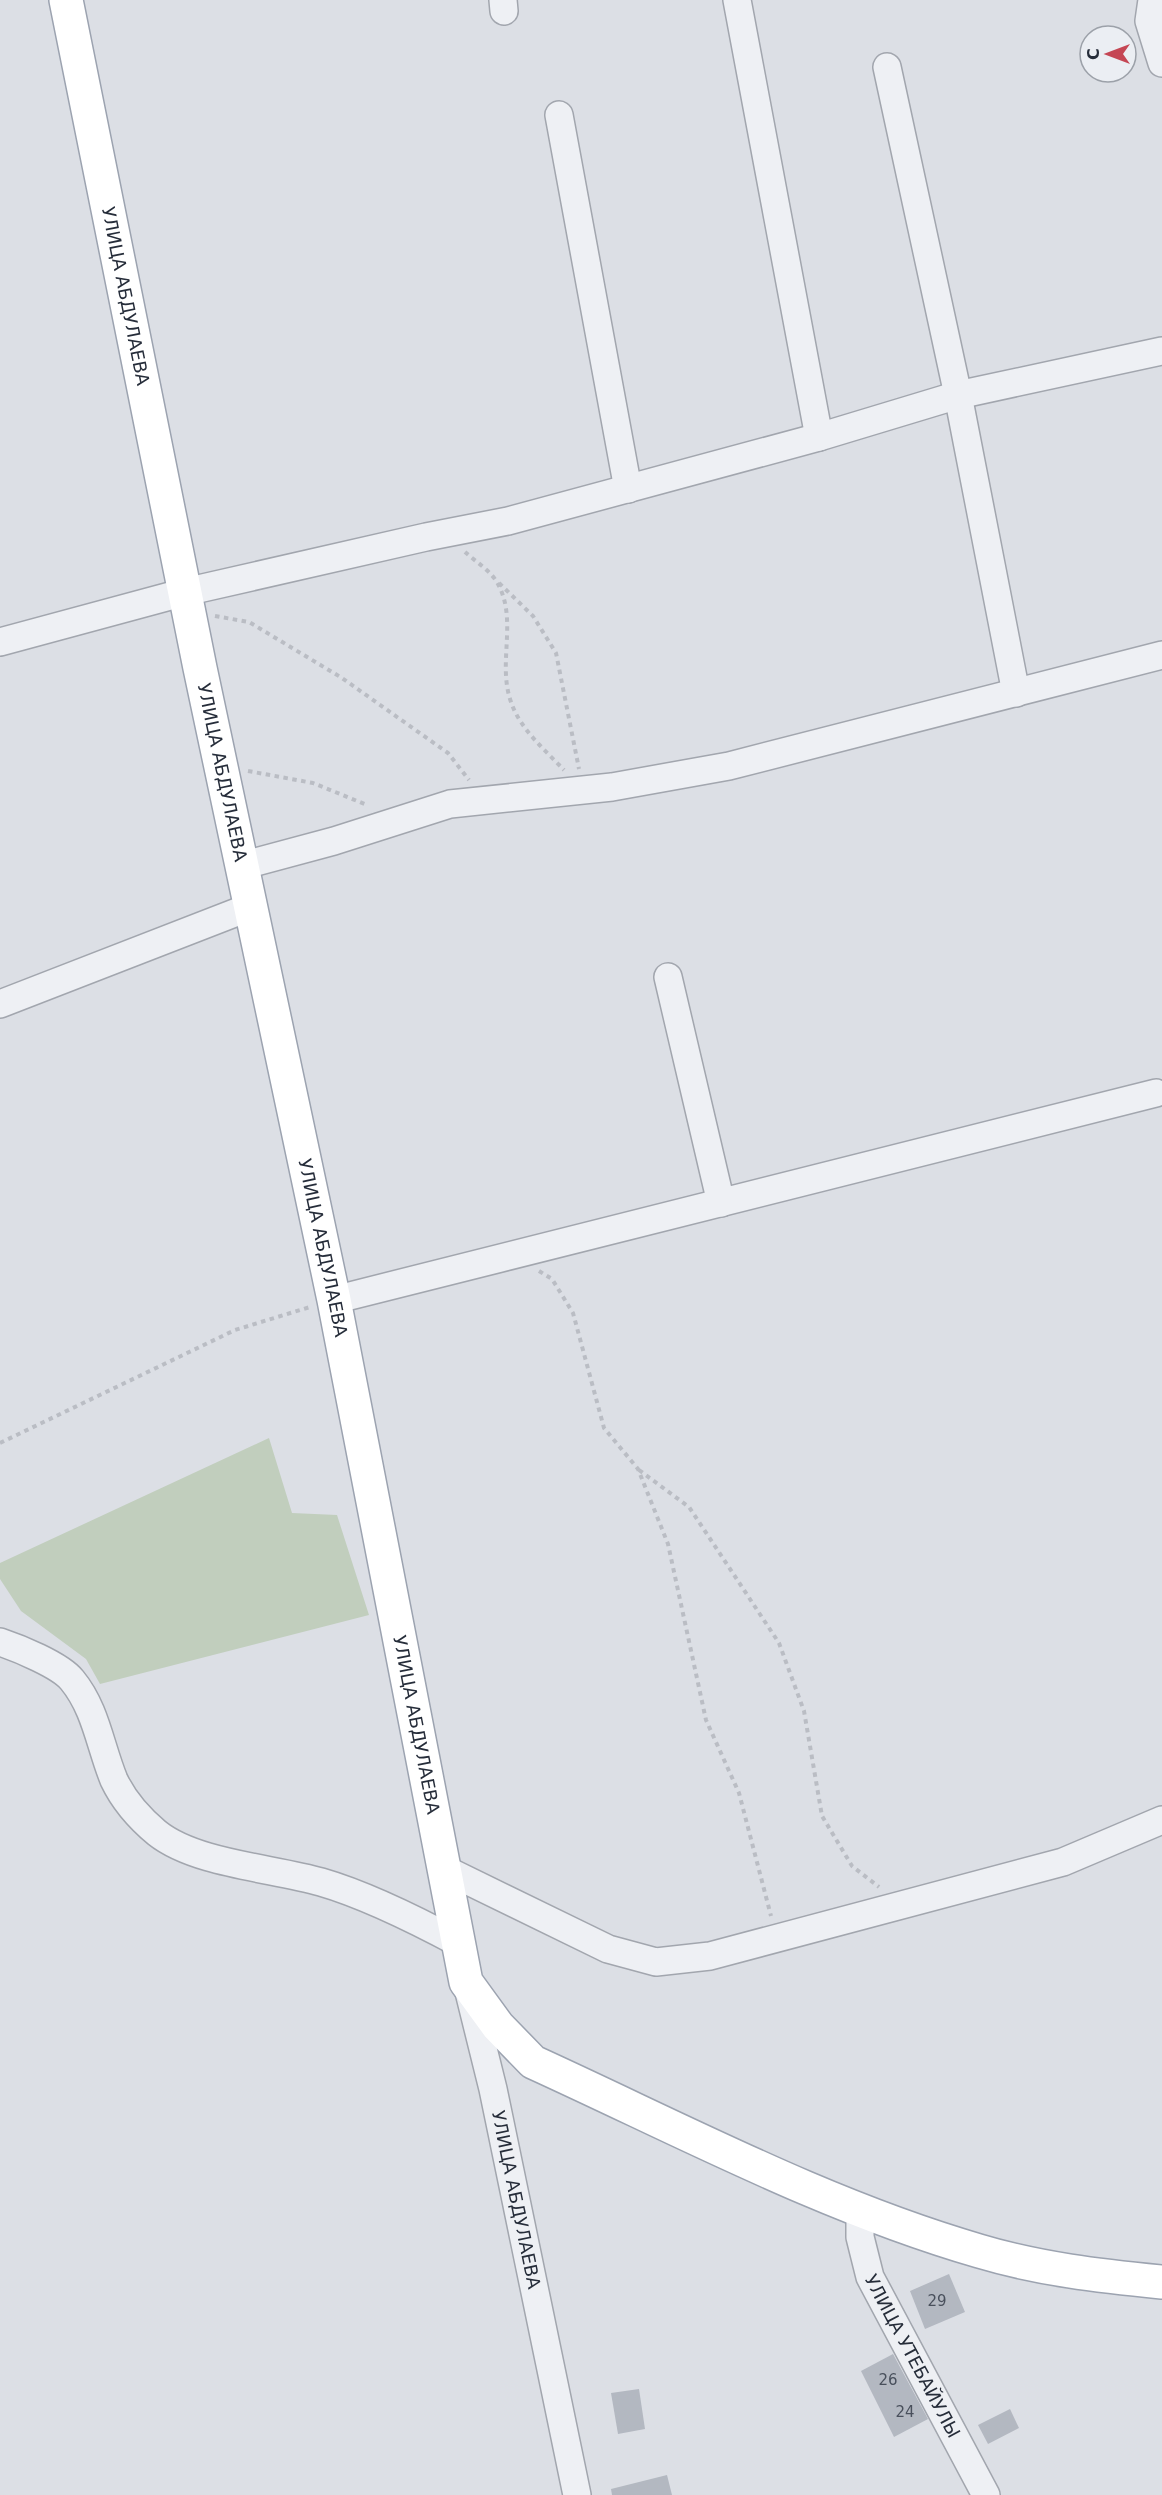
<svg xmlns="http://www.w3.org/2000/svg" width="1162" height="2495" font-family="'DejaVu Sans',sans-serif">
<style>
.green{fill:#c1cebd}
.building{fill:#b3b8c1}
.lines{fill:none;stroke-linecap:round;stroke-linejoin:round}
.minor-casing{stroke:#a2a6ae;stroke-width:30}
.major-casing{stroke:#9ca3b0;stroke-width:36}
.path{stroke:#babdc4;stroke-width:4;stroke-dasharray:4.5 4.5;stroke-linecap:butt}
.minor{stroke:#eef0f4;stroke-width:27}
.major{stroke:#fff;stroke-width:33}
.labels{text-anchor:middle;stroke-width:4.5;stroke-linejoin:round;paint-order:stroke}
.number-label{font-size:15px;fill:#49505c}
.street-label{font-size:18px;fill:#262d3a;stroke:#ebeef3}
</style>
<rect width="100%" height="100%" fill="#dcdfe5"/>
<!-- green -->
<polygon class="green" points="269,1438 292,1513 337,1515 369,1615 100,1684 86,1659 21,1611 0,1579 0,1563"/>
<!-- building -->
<g class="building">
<polygon points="949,2274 965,2312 925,2329 910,2291"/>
<polygon points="893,2354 928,2419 894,2437 861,2371"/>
<polygon points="639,2389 645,2429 618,2434 611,2393"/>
<polygon points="1010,2409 1019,2428 988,2444 978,2425"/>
<polygon points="667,2475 672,2495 612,2495 611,2489"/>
</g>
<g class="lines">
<!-- minor casing -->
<g class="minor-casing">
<g id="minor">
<polyline points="503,0 504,11"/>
<polyline points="737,0 819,437"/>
<polyline points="1152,0 1149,21 1162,63"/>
<polyline points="887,67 958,395 1016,693"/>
<polyline points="559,115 628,489"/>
<polyline points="0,642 185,592 426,537 508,521 819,437 958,395 1162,351"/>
<polyline points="241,866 334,841 450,804 612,787 729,766 1162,655"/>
<polyline points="668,977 721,1203"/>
<polyline points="0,1004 250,907"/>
<polyline points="334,1300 1156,1093"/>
<path d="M 0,1642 C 18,1648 60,1665 72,1680 C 96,1709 100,1746 114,1780 C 124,1801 139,1818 157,1833 C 196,1864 273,1868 321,1882 C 366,1895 418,1921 459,1943"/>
<polyline points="444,1869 608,1949 656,1962 710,1956 1063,1862 1162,1820"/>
<path id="s1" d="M 469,1992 L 493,2089 L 577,2495"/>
<path id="s2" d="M 860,2212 L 860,2237 L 870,2277 L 986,2495"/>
</g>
</g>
<!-- major casing -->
<g class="major-casing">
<g id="major">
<path id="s3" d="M 66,0 L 200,668 L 334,1300 L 466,1982 L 498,2026 L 533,2062 C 680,2129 824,2206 979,2251 C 1039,2269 1100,2276 1162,2282"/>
</g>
</g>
<!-- path -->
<g class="path">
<path d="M 465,552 C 475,561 492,572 498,584 C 518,621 497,663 511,702 C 520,729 545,750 564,770"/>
<polyline points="499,583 533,616 556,653 579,769"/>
<polyline points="215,616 249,622 342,678 448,753 469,780"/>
<polyline points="248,771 313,783 367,805"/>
<polyline points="539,1271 552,1279 573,1313 604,1428 638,1469 668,1544 706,1720 739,1793 771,1916"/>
<polyline points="0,1443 235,1330 310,1307"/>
<polyline points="639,1470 689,1507 779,1643 804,1711 822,1816 852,1866 879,1887"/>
</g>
<!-- minor -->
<use href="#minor" class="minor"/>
<!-- major -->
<use href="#major" class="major"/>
</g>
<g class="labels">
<!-- number labels -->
<g class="number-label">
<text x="937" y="2306">29</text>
<text x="888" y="2385">26</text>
<text x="905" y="2417">24</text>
</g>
<!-- street labels -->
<g class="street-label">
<text dy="6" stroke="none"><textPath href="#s3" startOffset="302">УЛИЦА АБДУЛАЕВА</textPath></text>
<text dy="6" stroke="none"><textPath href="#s3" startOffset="788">УЛИЦА АБДУЛАЕВА</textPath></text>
<text dy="6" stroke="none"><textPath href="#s3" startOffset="1274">УЛИЦА АБДУЛАЕВА</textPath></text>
<text dy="6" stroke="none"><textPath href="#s3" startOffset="1760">УЛИЦА АБДУЛАЕВА</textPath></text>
<text dy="6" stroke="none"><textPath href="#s1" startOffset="213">УЛИЦА АБДУЛАЕВА</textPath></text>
<text dy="6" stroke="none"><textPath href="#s2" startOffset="156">УЛИЦА УТЕБАЙУЛЫ</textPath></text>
</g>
</g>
<!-- north arrow -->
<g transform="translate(1108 54) rotate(270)"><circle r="28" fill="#ebeef3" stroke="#9ca1a9" stroke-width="1.5"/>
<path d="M0-4.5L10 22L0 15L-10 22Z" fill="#c54654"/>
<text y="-9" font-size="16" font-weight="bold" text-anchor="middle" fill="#262d3a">С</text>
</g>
</svg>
